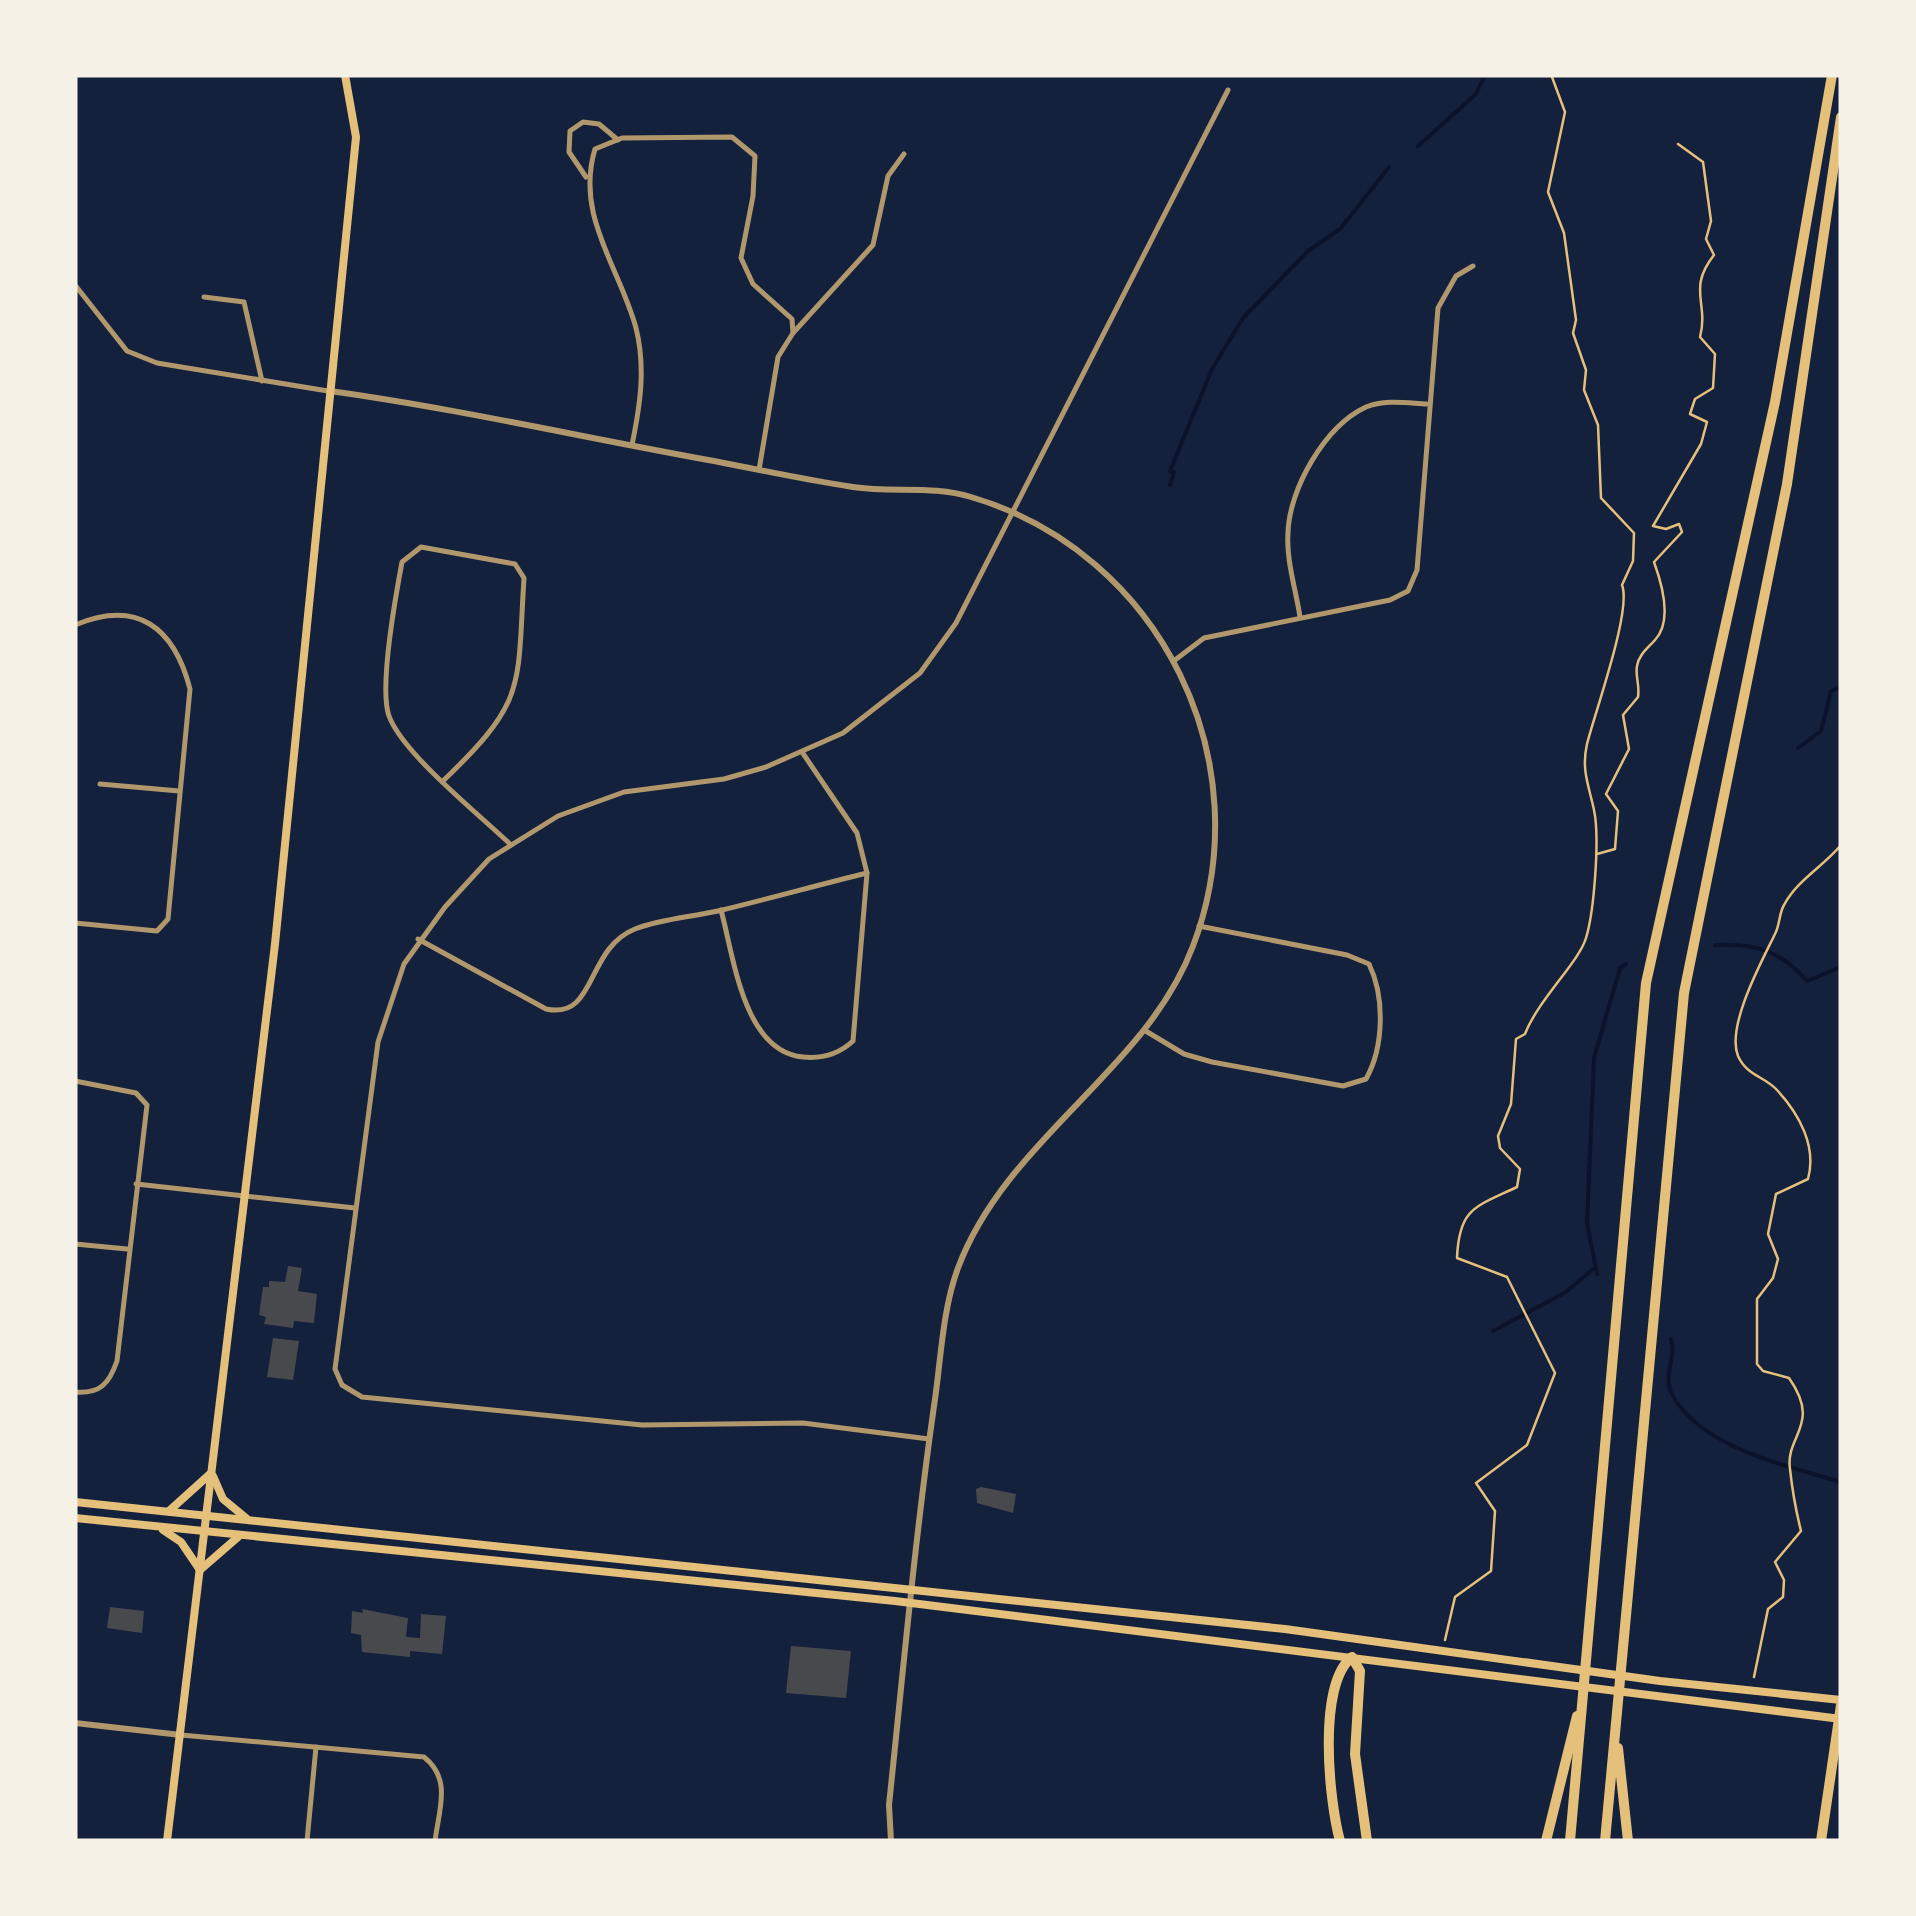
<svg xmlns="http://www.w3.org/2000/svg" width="1916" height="1916" font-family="'Roboto Serif',serif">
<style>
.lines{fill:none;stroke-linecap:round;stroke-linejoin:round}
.stream{stroke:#0b132b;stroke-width:4}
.building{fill:#48494c}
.path{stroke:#e5c07b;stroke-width:2.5}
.minor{stroke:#b1986c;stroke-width:5}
.tertiary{stroke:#b1986c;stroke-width:6}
.secondary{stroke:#e5c07b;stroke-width:8}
.motorway{stroke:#e5c07b;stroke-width:10}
</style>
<rect width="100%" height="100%" fill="#14213d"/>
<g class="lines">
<!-- stream -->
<g class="stream">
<polyline points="1418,146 1476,94 1485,75"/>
<polyline points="1170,485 1174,472 1170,471 1212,369 1243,318 1308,251 1340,229 1389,167"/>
<polyline points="1798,748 1821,731 1831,691 1841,687"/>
<path d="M 1715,945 C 1756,943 1781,951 1807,981 L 1841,967"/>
<polyline points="1597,1274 1587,1223 1594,1058 1620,968 1626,964"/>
<polyline points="1493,1331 1566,1292 1593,1269"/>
<path d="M 1671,1339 C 1677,1356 1663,1375 1671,1392 C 1697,1447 1788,1466 1841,1482"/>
<polyline points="1841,1507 1841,1520"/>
</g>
</g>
<!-- building -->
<g class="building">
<polygon points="288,1266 302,1268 298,1291 317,1294 314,1323 294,1321 293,1328 264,1324 266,1317 259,1315 263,1287 269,1287 269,1281 285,1282"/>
<polygon points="273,1338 299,1341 293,1380 267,1377"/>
<polygon points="981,1487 1016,1494 1013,1513 977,1503 976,1489"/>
<polygon points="110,1607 144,1611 142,1633 107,1628"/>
<polygon points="362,1609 408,1618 406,1637 420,1638 421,1614 446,1616 442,1654 410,1651 410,1657 362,1652 361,1635 351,1633 352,1611 363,1613"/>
<polygon points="791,1646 851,1651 846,1698 786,1693"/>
</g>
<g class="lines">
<!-- path -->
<g class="path">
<path d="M 1597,854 L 1615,849 L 1618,811 L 1606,794 L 1629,749 L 1623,715 L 1638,697 C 1640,686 1635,675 1637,666 C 1639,654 1648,648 1655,640 C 1673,621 1662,584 1654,562 L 1682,532 L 1679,524 L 1666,529 L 1653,526 L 1701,444 L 1707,422 L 1690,414 L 1695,399 L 1713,388 L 1715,354 L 1700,337 C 1709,303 1687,289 1714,255 L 1706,239 L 1711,221 L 1703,162 L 1678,144"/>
<path d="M 1445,1640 L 1455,1597 L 1491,1571 L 1495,1511 L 1476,1483 L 1527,1445 L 1555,1373 L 1507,1277 L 1457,1258 C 1459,1208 1475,1207 1517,1187 L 1520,1169 L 1500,1148 L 1498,1136 L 1511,1104 L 1516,1039 L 1525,1034 C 1538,1000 1579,962 1586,938 C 1594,912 1600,838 1594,810 C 1589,786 1581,770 1587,744 C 1595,712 1632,610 1622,585 L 1633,561 L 1634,533 L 1601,498 L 1598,425 L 1584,390 L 1586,370 L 1573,333 L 1576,320 L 1564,233 L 1548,192 L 1565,112 L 1552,77"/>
<path d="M 1754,1677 L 1768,1609 L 1783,1597 L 1784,1580 L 1775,1562 L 1801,1531 C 1796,1511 1792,1488 1790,1469 C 1785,1435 1822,1425 1789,1378 L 1763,1371 L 1757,1364 L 1757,1299 L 1773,1278 L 1778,1259 L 1768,1234 L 1776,1194 L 1808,1179 C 1817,1146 1799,1114 1777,1090 C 1764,1076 1747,1076 1738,1056 C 1726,1026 1762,961 1775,934 C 1780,925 1779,913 1784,905 C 1797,880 1824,866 1841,845"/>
</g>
<!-- minor -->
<g class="minor">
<polyline points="586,177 569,152 570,131 583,122 599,124 618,140"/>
<polyline points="75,285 127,351 157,363 328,391"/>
<polyline points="204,297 244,302 262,381"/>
<path d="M 632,445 C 640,406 646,368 636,328 C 619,266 575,216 595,149 L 622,138 L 732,137 L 755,156 L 753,196 L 741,258 L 753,284 L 792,319 L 793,333"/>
<polyline points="759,470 778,357 793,333 873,245 888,176 904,154"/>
<path d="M 1300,617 C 1296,590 1286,560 1288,533 C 1289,489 1325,426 1366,407 C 1385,399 1407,403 1427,404"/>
<path d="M 75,625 C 137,599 174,627 190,689 L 168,919 L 157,931 L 75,923"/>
<polyline points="1175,660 1204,638 1390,600 1408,591 1417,570 1438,308 1456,276 1473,266"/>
<path d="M 444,780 C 527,700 517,689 524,578 L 515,564 L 421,547 L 402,562 C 396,594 379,688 389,716 C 403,754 480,815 511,845"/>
<polyline points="100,784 179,791"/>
<path d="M 721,910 C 734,957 743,1051 803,1057 C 823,1059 839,1054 853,1041 L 867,873 L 857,833 L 802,752"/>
<path d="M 418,939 L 546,1009 C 597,1020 585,949 635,929 C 660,919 691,917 718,911 C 768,899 818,885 867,873"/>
<path d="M 1144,1030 L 1184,1054 L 1212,1062 L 1343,1086 L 1366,1079 C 1384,1047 1385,997 1369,964 L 1347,955 L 1199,926"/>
<path d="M 75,1081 L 136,1093 L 147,1105 L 117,1361 C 109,1384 100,1394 75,1392"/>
<polyline points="136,1184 355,1208"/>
<polyline points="75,1244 127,1249"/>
<polyline points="929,1439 803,1423 642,1425 362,1397 342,1385 335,1369 378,1042 404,964 445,907 489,859 558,816 624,792 724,779 766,767 843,733 920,673 956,623 1228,90"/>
<path d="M 181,1735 L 424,1757 C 452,1779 439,1809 435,1841"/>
<polyline points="307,1841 316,1747"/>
</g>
<!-- tertiary -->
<g class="tertiary">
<path d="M 330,391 C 459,409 586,438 714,461 C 760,470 806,480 853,487 C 892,493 933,485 971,497 C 1161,553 1263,762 1193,946 C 1146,1071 1006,1139 958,1268 C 942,1311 941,1361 934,1406 C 915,1539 903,1672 889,1805 L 891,1841"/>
<polyline points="75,1723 181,1735"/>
</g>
<!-- secondary -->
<g class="secondary">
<polyline points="213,1476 223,1499 246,1518"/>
<polyline points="75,1502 1285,1629 1660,1681 1841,1700"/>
<polyline points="169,1511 210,1474"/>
<polyline points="75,1518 895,1601 1841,1719"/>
<polyline points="163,1530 181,1542 200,1570"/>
<polyline points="200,1570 238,1537"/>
<polyline points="167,1841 275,944 356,137 345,75"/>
</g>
<!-- motorway -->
<g class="motorway">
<polyline points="1618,1748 1628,1841"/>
<path d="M 1340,1841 C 1329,1801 1317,1684 1352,1657 L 1360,1671 L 1355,1754 L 1367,1841"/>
<polyline points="1546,1841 1577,1716"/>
<polyline points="1570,1841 1646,983 1775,402 1832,75"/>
<polyline points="1605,1841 1684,993 1787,484 1841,117"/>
<polyline points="1821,1841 1841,1705"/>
</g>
</g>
<!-- border -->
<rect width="1916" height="1916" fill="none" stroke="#f6f1e7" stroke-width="155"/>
</svg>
